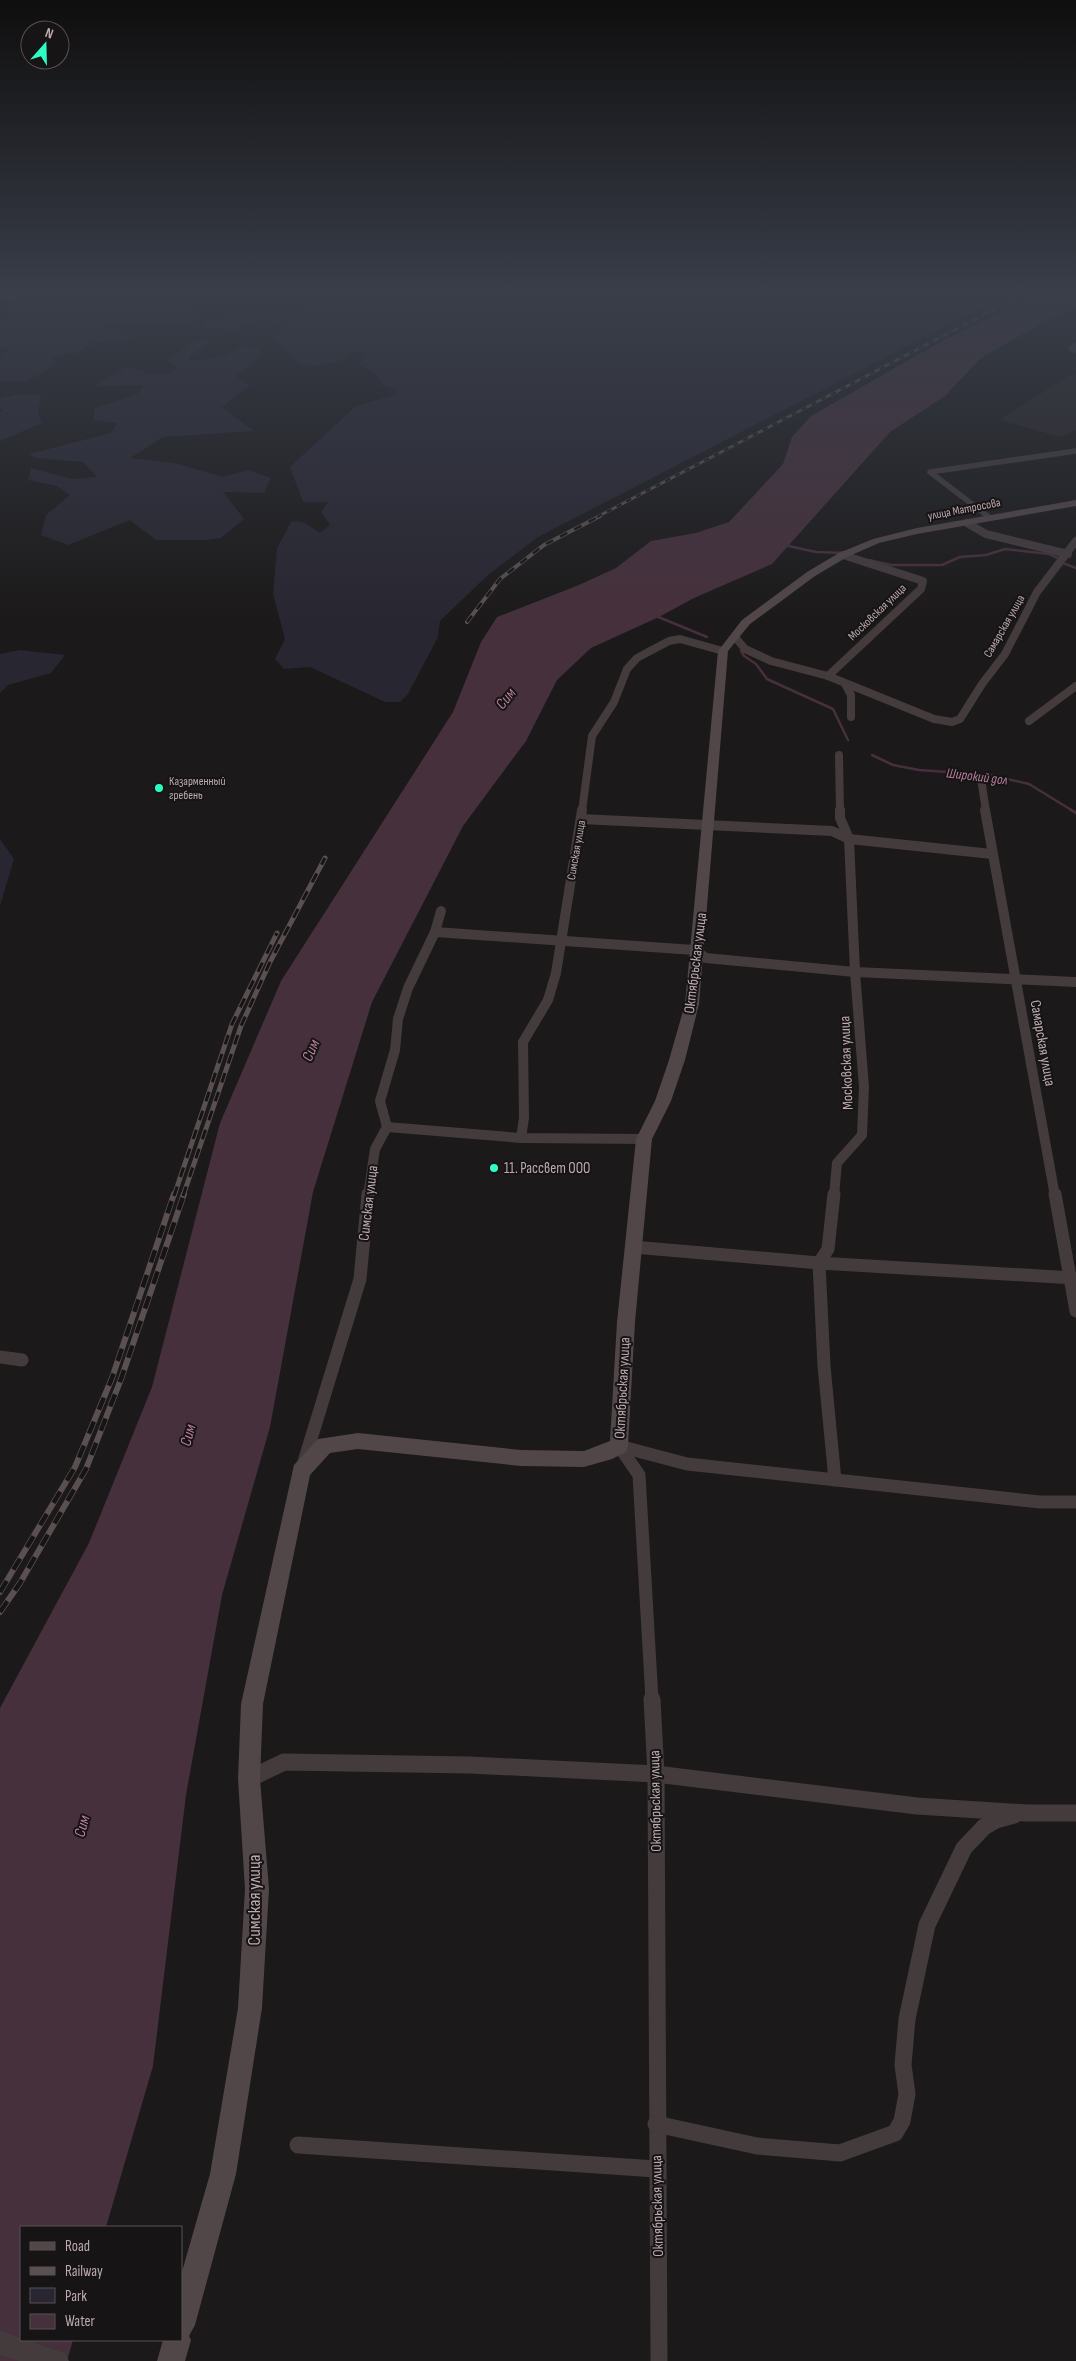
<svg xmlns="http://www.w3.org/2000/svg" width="1076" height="2361" font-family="'Sofia Sans Condensed',sans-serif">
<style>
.built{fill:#292525}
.green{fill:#282631}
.water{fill:#46303b}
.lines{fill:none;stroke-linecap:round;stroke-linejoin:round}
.stream-far1{stroke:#46303b;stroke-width:2.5}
.stream{stroke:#46303b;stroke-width:3}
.minor-far4{stroke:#433b3c;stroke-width:5.5}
.minor-far3{stroke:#433b3c;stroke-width:8}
.minor-far2{stroke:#433b3c;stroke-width:10}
.minor-far1{stroke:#433b3c;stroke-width:13}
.minor{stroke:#433b3c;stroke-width:17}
.tertiary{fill:#433b3c;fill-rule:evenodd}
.secondary{fill:#514749;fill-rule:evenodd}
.rail-far3-casing{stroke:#5a5052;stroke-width:3}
.rail-far2-casing{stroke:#5a5052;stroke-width:4}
.rail-far1-casing{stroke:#5a5052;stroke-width:5}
.rail-casing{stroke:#5a5052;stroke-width:6}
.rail-far3{stroke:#161414;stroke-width:2;stroke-dasharray:5.5;stroke-linecap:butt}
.rail-far2{stroke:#161414;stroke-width:2.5;stroke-dasharray:8;stroke-linecap:butt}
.rail-far1{stroke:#161414;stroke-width:3;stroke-dasharray:10;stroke-linecap:butt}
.rail{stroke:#161414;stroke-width:4.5;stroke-dasharray:13;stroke-linecap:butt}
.poi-dot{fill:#2dffc3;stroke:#161414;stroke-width:2}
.labels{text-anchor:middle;stroke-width:4;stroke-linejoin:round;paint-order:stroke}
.far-street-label{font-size:12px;fill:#bcaaaf;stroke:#161414}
.far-poi-label{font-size:12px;fill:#bcaaaf;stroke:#161414;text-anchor:start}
.far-water-label{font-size:14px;font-style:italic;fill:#b97f9b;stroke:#161414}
.street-label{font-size:15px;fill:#bcaaaf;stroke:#161414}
.poi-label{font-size:15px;fill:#bcaaaf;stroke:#161414;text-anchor:start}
.water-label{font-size:16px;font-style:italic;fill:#b97f9b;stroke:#161414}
.near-street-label{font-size:18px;fill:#bcaaaf;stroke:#161414}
</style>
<rect width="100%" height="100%" fill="#1b1919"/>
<!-- built -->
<polygon class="built" points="1072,374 1076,375 1076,430 1061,437 999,420"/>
<!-- green -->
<g class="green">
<path d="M 322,293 L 1010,293 L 538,537 L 488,575 L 440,621 L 438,637 L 408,694 L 400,702 L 385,702 L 310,667 L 284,669 L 275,659 L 285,639 L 273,594 L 277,548 L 291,522 C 302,519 311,527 320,533 L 330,525 L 321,512 L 328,502 L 303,502 L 290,467 L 356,406 L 395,395 L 396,390 L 382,385 L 376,373 L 359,365 L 365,355 L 358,352 L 349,353 L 345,360 C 303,369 302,370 274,338 L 290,322 L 259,319 L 248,325 L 234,329 L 205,327 L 204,323 L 209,319 L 226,319 L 241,312 L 249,311 L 255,314 L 270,311 L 294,314 L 314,304 L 318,299 L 316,295 Z"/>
<path d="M 53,297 C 90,298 175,294 203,316 L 199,320 L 171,322 L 159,326 L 106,324 L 104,326 L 121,328 L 123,333 L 129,334 L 132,337 L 128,340 L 95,342 L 76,353 L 60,355 L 52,358 L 56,363 L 54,366 L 27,381 L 0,381 L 0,355 L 11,350 L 0,348 L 0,320 L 25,313 L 24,311 L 4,309 L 21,298 Z"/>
<path d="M 211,340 L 190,356 L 189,361 C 209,360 228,356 245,345 L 262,348 L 258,358 L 235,376 L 250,385 L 222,407 L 254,431 L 163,437 L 130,458 L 174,463 L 223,477 L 248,470 L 271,478 L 264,493 L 223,492 L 244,519 L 221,538 L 205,540 L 156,540 L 130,520 L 68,545 L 41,535 L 46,515 L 70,495 L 57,486 L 28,480 L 31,468 L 72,479 L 97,477 L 83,462 L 36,458 L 29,454 L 111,433 L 117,423 L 93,420 L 95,408 L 138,394 L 143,385 L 95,386 L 127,366 C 148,373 159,380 179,368 L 167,361 L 193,341 Z"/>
<polygon points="14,395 41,395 38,414 42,423 0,441 0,412 3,412 0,408 0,399"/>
<polygon points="20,650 65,655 51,673 8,685 0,693 0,654"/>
<polygon points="0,839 14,859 0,906"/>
</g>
<!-- water -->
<polygon class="water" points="1039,293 1076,293 1076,308 1044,322 981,358 945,396 890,432 772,564 694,598 659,617 591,648 557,680 526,741 463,826 372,1002 313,1192 270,1427 222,1595 186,1795 153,2066 106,2227 21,2227 21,2340 73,2340 67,2361 0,2361 0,1708 89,1543 152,1387 220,1123 281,981 453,712 481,642 497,617 579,585 616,568 651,541 696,533 729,522 783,464 792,437 811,416 944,340"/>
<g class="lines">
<!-- stream-far1 -->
<g class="stream-far1">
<polyline points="784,545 816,552 845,553"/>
<polyline points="869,560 891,565 942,565 960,557 986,555 1005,549 1049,554 1060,559 1058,561 1076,568"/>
<polyline points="656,616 707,637"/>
<polyline points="741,651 744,656 756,664 767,679 833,709 848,740"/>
<polyline points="872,755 893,765 919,770 990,775 1029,784 1073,811"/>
</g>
<!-- stream -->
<polyline class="stream" points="1071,810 1076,813"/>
<!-- minor-far4 -->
<g class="minor-far4">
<polyline points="0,298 16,298"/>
<polyline points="1076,345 1071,349 1076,351"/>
<polyline points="989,517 930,472 1076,451"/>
</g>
<!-- minor-far3 -->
<g class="minor-far3">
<polyline points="967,523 986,534 1068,554"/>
<polyline points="735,637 745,649 771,661 828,676 934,719 952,722 960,719 982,684 1005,654 1037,592 1076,541"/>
<polyline points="828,676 921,589 923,581 843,555"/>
<polyline points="845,684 851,695 851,717"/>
<polyline points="1029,721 1076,686"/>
<polyline points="839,755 840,811"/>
<polyline points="981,779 986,811"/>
<polyline points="582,811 592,736 614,702 627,669 637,658 669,641 680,639 723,651"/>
</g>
<!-- minor-far2 -->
<g class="minor-far2">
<polyline points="985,810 1055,1196"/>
<polyline points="581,819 832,831 849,839 992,854"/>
<polyline points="435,932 694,950 706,958 855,972 1076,982"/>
<polyline points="387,1127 521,1138 644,1139"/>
<polyline points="521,1138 524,1118 523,1042 548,1000 556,973 582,810"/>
<polyline points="368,1196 375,1149 387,1127 380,1101 395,1050 398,1019 408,988 435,932 441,911"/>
<polyline points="834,1196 837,1163 862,1135 864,1087 855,972 849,839 840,818 840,810"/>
</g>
<!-- minor-far1 -->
<g class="minor-far1">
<polyline points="834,1194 828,1249 819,1263 824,1366 835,1480"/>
<polyline points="1055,1194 1076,1311"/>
<polyline points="633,1247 819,1263 1074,1278"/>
<polyline points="0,1357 22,1360"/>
<polyline points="619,1446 639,1475 652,1700"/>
<polyline points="619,1446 687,1464 1040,1502 1076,1502"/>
<polyline points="303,1465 360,1279 368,1194"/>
</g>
<!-- minor -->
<g class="minor">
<polyline points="652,1699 656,1774 659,2361"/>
<polyline points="249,1779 284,1762 470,1765 656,1774 917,1806 1026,1813 1076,1813"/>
<polyline points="656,2124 757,2146 840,2153 895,2133 902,2121 907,2094 903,2065 907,2019 927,1925 964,1848 984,1827 996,1820 1014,1815"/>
<polyline points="298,2145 656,2169"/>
</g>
<!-- tertiary -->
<polygon class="tertiary" points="0,2331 65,2353 69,2361 19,2361 0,2355"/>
<!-- secondary -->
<polygon class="secondary" points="1076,500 1076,506 917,534 879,543 847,557 815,576 750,624 728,651 699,1004 685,1060 671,1101 652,1139 635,1322 628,1446 626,1452 612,1459 584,1467 521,1466 358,1449 330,1453 310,1475 263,1704 260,1779 269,1889 262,2008 236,2174 195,2325 189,2336 191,2340 185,2361 157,2361 163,2340 181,2340 181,2275 210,2174 238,2008 245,1889 238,1779 241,1704 294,1465 318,1439 358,1433 521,1450 584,1451 610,1441 617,1322 636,1139 655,1101 669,1060 685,1004 718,651 742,620 807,572 839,553 873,539 917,528"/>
<!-- rail-far3 casing -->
<g class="rail-far3-casing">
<polyline id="rail-far3" points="597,517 1025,293"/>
</g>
<!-- rail-far2 casing -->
<g class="rail-far2-casing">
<polyline id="rail-far2" points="467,622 500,579 544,545 600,516"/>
</g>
<!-- rail-far1 casing -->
<g class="rail-far1-casing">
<g id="rail-far1">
<polyline points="174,1196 232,1024 277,933"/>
<polyline points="183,1196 241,1026 270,962 325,858"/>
</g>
</g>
<!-- rail casing -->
<g class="rail-casing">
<g id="rail">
<polyline points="0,1592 75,1467 112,1378 174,1194"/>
<polyline points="0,1612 20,1583 86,1469 121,1379 184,1194"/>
</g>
</g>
<!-- rail-far3 -->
<use href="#rail-far3" class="rail-far3"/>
<!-- rail-far2 -->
<use href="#rail-far2" class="rail-far2"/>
<!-- rail-far1 -->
<use href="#rail-far1" class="rail-far1"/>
<!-- rail -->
<use href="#rail" class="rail"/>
</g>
<!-- sky -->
<linearGradient id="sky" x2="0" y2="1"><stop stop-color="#0f0e0e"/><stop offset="0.47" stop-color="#393e49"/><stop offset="1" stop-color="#393e49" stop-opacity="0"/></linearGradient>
<rect width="1076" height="623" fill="url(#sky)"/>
<!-- markers -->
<g class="poi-dot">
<circle cx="159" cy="788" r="5"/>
<circle cx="494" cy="1168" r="5"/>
</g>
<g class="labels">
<!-- far-street labels -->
<g class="far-street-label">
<text transform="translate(964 509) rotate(-11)" y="4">улица Матросова</text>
<text transform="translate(877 612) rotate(-44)" y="4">Московская улица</text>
<text transform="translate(1004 626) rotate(-60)" y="4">Самарская улица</text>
<text transform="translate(576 850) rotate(-80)" y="4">Симская улица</text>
</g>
<!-- far-poi labels -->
<g class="far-poi-label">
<text x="169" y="785">Казарменный<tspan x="169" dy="14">гребень</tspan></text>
</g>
<!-- far-water labels -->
<g class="far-water-label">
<text transform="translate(977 776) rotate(7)" y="5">Широкий дол</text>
</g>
<!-- street labels -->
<g class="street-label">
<text transform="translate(695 963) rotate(-83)" y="5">Октябрьская улица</text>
<text transform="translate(1043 1043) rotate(80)" y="5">Самарская улица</text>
<text transform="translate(846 1063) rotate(-92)" y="5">Московская улица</text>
<text transform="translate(368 1203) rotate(-83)" y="5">Симская улица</text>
<text transform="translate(622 1388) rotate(-87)" y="5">Октябрьская улица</text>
<text transform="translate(655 1801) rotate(-91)" y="5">Октябрьская улица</text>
<text transform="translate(657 2206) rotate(-91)" y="5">Октябрьская улица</text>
</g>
<!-- poi labels -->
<g class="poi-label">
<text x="504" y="1173">11. Рассвет ООО</text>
</g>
<!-- water labels -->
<g class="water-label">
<text transform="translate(505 698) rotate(-51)" y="6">Сим</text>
<text transform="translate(310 1050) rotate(-66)" y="6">Сим</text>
<text transform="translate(187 1435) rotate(-75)" y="6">Сим</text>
<text transform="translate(81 1826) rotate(-75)" y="6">Сим</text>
</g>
<!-- near-street labels -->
<g class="near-street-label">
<text transform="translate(254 1900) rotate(-90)" y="6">Симская улица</text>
</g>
</g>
<!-- legend -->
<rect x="20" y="2226" width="162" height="115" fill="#161414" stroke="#585052"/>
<rect x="30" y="2242" width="25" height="8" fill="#514749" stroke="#585052"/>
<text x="65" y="2251" font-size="15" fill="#bcaaaf">Road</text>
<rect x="30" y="2267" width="25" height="8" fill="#5a5052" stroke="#585052"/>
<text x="65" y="2276" font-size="15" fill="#bcaaaf">Railway</text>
<rect x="30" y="2288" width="25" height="15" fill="#282631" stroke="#585052"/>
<text x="65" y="2301" font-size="15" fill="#bcaaaf">Park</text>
<rect x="30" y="2314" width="25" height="15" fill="#46303b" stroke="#585052"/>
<text x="65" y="2326" font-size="15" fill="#bcaaaf">Water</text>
<!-- north arrow -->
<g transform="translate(45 45) rotate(20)"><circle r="24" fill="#161414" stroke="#585052"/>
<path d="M0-4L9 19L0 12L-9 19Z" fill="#2dffc3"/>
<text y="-8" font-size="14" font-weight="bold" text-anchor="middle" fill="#bcaaaf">N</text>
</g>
</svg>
